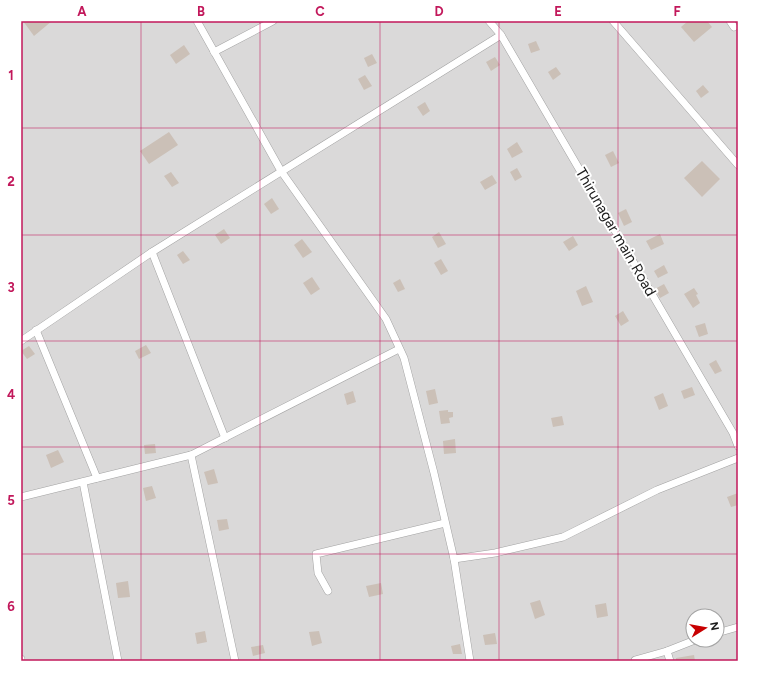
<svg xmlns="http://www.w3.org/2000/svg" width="759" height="682" font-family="Figtree,sans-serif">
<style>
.residential{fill:#dad9d9;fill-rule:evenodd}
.building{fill:#cbc0b7}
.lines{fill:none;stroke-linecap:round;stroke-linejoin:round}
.minor-casing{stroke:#a3a3a3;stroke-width:8}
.minor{stroke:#fff;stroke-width:7}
.grid{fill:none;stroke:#c2185b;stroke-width:1;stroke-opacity:0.55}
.labels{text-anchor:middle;stroke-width:4;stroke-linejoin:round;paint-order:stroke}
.street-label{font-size:15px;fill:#1c1c1c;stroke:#fff}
.neatline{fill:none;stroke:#c2185b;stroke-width:1.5}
.grid-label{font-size:13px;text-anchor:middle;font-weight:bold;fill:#c2185b}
</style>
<rect width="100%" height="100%" fill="#efeae1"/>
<!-- residential -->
<path class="residential" d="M 21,21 L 738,21 L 738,661 L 21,661 ZM 693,616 L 717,616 L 717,640 L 693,640 Z"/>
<!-- building -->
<g class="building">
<polygon points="23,21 52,21 34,36"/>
<polygon points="688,21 707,21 712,27 694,42 681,27"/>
<polygon points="536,41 540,50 531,53 528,44"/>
<polygon points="184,45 190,54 176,64 170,55"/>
<polygon points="372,54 377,63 368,67 364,58"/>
<polygon points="495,57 500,65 491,71 486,62"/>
<polygon points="556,67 561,74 553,80 548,72"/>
<polygon points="365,75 372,86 364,90 358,79"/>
<polygon points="703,85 709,92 701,98 696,91"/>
<polygon points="425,102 430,111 423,116 417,107"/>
<polygon points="169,132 178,145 149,164 140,151"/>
<polygon points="517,142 523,152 512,158 507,149"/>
<polygon points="613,151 619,163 611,167 605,155"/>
<polygon points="702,161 720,179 702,197 684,178"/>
<polygon points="517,168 522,177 515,181 510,172"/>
<polygon points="171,172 179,183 172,187 164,176"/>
<polygon points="492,175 497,183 485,190 480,182"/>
<polygon points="272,198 279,209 271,214 264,204"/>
<polygon points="626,209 632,222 624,226 618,213"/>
<polygon points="224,229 230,238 221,244 215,235"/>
<polygon points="439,232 446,244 438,248 432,237"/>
<polygon points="660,234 664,244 651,250 646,241"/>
<polygon points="573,236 578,245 569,251 563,242"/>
<polygon points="302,239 312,252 303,258 294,245"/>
<polygon points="183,251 190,260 183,264 177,255"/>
<polygon points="441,259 448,271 441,275 434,263"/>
<polygon points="664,265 668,273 658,278 654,271"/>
<polygon points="312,277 320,289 311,295 303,283"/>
<polygon points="400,279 405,289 398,292 393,283"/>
<polygon points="664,284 669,293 660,298 655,289"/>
<polygon points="586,286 593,302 582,306 576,291"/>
<polygon points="694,288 698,294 696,295 700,303 693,308 684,294"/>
<polygon points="623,311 629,321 621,326 615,316"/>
<polygon points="705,323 708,334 699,337 695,326"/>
<polygon points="146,345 151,353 139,359 135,351"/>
<polygon points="29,346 35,354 27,359 21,351"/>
<polygon points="716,360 722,371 715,374 709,364"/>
<polygon points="692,387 695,395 684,399 681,391"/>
<polygon points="435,389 438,403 429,405 426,391"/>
<polygon points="353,391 356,402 347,405 344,394"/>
<polygon points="663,393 668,406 659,410 654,397"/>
<polygon points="448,410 448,412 453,412 453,417 449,418 450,423 441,424 439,411"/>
<polygon points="562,416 564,425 553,427 551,418"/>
<polygon points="455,439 456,453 444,454 443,441"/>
<polygon points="155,444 156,453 145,454 144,445"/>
<polygon points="58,450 64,462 51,468 46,455"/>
<polygon points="214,469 218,483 208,485 204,472"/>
<polygon points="152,486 156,498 146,501 143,488"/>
<polygon points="738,493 738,505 731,507 727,497"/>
<polygon points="227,519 229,529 219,531 217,520"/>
<polygon points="128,581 130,597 118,598 116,583"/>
<polygon points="381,583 383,594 369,597 366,586"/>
<polygon points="540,600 545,615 535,619 530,603"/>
<polygon points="606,603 608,616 597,618 595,605"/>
<polygon points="205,631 207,642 197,644 195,633"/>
<polygon points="319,631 322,643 312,646 309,632"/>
<polygon points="495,633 497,644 485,645 483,635"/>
<polygon points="460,644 462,654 453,654 451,646"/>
<polygon points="263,645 265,653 253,656 251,647"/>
<polygon points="694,655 695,661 676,661 676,658"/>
</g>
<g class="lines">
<!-- minor casing -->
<g class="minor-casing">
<g id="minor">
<polyline points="197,21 281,171 386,319 404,358 434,473 454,559 470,661"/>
<polyline points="489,21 501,35 733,433 738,446"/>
<polyline points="613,21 738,165"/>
<polyline points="730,21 734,27"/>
<polyline points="214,52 273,21"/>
<polyline points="152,252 225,438"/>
<polyline points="36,330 97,478"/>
<polyline points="21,341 152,252 501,35"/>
<polyline points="191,455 235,661"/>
<polyline points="83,482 118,661"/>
<polyline points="21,497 191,455 399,349"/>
<polyline points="454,559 495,553 563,537 657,490 738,458"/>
<polyline points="328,591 318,573 316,554 445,523"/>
<polyline points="717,633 738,627"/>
<polyline points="21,659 21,661"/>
<polyline points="635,661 635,660 667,651"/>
<polyline points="670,661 667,651 695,640"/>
</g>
</g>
<!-- minor -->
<use href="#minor" class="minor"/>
</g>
<!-- grid -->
<path class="grid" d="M 141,21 L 141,661M 260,21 L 260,661M 380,21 L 380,661M 499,21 L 499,661M 618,21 L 618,661M 21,128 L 738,128M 21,235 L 738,235M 21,341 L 738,341M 21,447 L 738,447M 21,554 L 738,554"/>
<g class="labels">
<!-- street labels -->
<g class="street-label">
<text transform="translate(616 232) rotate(60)" y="5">Thirunagar main Road</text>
</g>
</g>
<!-- border -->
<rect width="759" height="682" fill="none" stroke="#ffffff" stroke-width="44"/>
<!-- north arrow -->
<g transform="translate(705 628) rotate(79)"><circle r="19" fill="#ffffff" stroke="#a4a4a4"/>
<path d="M0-3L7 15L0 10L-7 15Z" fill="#c80001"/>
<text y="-6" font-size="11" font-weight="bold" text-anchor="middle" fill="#1c1c1c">N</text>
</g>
<rect x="22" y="22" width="715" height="638" class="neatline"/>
<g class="grid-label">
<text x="82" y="16">A</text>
<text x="201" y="16">B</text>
<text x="320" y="16">C</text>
<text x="439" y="16">D</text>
<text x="558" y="16">E</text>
<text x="677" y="16">F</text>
<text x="11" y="80">1</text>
<text x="11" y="186">2</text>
<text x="11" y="292">3</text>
<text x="11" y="399">4</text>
<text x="11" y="505">5</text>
<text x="11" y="611">6</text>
</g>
</svg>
